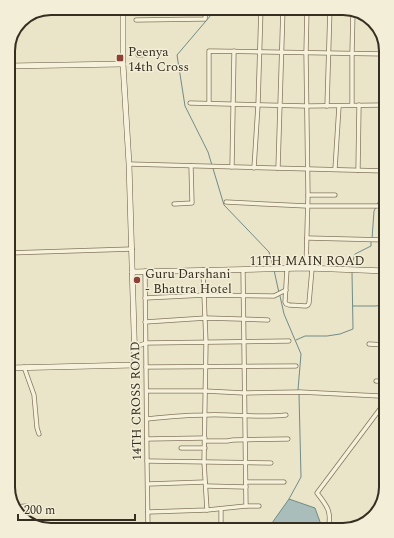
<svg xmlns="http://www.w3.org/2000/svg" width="394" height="538" font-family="Spectral,serif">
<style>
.water{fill:#a9bebb;stroke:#708c88}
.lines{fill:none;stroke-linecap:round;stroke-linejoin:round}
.stream{stroke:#708c88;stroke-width:1}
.street-casing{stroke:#84775f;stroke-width:5}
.secondary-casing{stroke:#665942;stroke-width:6}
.street{stroke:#f5f1db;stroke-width:3.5}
.secondary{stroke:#f5f1db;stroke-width:5}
.poi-dot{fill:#8c4036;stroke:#f2eed7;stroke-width:1.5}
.labels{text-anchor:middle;stroke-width:3;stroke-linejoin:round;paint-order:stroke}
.poi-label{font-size:13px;fill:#362e21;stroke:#f2eed7;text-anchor:start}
.street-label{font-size:13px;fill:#362e21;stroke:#f2eed7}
.rim{fill:none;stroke:#362e21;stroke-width:2}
</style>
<rect width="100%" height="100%" fill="#eae4c8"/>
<!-- water -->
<polygon class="water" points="289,499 315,508 323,530 267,530"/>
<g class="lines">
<!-- stream -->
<g class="stream">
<polyline points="217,8 177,55 185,106 208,152 224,205 269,252 273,267"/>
<polyline points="372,239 374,211 386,186"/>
<polyline points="352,268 352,264 355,254 371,246 371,242"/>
<polyline points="274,270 279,293"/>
<polyline points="280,296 284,314 301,354 298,390"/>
<polyline points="353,306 376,306 386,304"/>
<polyline points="296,340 305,336 327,336 340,334 353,329 352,272"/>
<polyline points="289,499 301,477 299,394"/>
</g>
<!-- street casing -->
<g class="street-casing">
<g id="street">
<polyline points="320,8 350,9"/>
<polyline points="136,20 205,19 206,8"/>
<polyline points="138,55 157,54"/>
<polyline points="190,103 307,106 385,105"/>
<polyline points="209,103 209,51 386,54"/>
<polyline points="352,105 352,54 353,10"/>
<polyline points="327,106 330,8"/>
<polyline points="129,164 386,171"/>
<polyline points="232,167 234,51"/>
<polyline points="254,168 258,105 261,8"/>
<polyline points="278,168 283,8"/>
<polyline points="335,169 339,106"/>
<polyline points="358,170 359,105"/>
<polyline points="384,171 385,47"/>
<polyline points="308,195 335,195"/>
<polyline points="226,202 307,206 386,206"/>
<polyline points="174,204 192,203 191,166"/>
<polyline points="8,219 10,219"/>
<polyline points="307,238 386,240"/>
<polyline points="8,253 132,249"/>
<polyline points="306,268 308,195 306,53 307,8"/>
<polyline points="287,269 285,302 286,304 289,305 306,306 308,305 309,303 312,269"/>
<polyline points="203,270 206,343 204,462 207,510"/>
<polyline points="243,270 246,506"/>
<polyline points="145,271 147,461 148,530"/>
<polyline points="145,298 205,295 274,296 286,290"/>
<polyline points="8,308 10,308"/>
<polyline points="145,322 206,318 268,320"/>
<polyline points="369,344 386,345"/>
<polyline points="135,347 146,343 289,341"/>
<polyline points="24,367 34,395 37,428 39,434"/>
<polyline points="146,367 296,366"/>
<polyline points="376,381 386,382"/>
<polyline points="147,391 205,391 244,393 300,392 380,396 386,398"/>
<path d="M 147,419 C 166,417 186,415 206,415 C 233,414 259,418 286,415"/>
<polyline points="147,439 205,438"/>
<polyline points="205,441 227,441 233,440 288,439"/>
<polyline points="181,448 205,448"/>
<polyline points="147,461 271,463"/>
<polyline points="383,480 386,479"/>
<polyline points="246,482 284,482"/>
<polyline points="148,484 205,482"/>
<polyline points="206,486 246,487"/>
<polyline points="14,507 26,506"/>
<polyline points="221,509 221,530"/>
<polyline points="148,512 207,510 246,506 259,506"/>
<polyline points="352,528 374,515"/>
<polyline points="217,530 253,530"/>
<path d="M 328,530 C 332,512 328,507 317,493 L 386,401"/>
</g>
</g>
<!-- secondary casing -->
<g class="secondary-casing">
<g id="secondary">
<polyline points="8,66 123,64"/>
<polyline points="132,272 306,268 386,271"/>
<polyline points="8,368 135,365 129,164 123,64 123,8"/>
</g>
</g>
<!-- street -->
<use href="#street" class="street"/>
<!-- secondary -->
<use href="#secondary" class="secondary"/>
</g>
<!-- markers -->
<g class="poi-dot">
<rect x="116" y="54" width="8" height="8" rx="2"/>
<circle cx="137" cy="280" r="4"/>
</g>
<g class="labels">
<!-- poi labels -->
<g class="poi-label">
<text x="128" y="56">Peenya<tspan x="128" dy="15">14th Cross</tspan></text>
<text x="145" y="278">Guru Darshani<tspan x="145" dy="15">- Bhattra Hotel</tspan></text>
</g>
<!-- street labels -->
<g class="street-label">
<text x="307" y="265">11TH MAIN ROAD</text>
<text transform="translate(135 401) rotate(-91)" y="5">14TH CROSS ROAD</text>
</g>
</g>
<!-- crop -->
<path d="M0 0H394V538H0ZM51 15H343A36 36 0 0 1 379 51V487A36 36 0 0 1 343 523H51A36 36 0 0 1 15 487V51A36 36 0 0 1 51 15Z" fill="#f2eed7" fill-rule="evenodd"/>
<path class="rim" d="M51 15H343A36 36 0 0 1 379 51V487A36 36 0 0 1 343 523H51A36 36 0 0 1 15 487V51A36 36 0 0 1 51 15Z"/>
<!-- scale -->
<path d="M18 514v6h117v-6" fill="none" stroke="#362e21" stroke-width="2"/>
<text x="24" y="514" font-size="12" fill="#362e21" stroke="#f2eed7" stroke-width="3" paint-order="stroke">200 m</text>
</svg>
